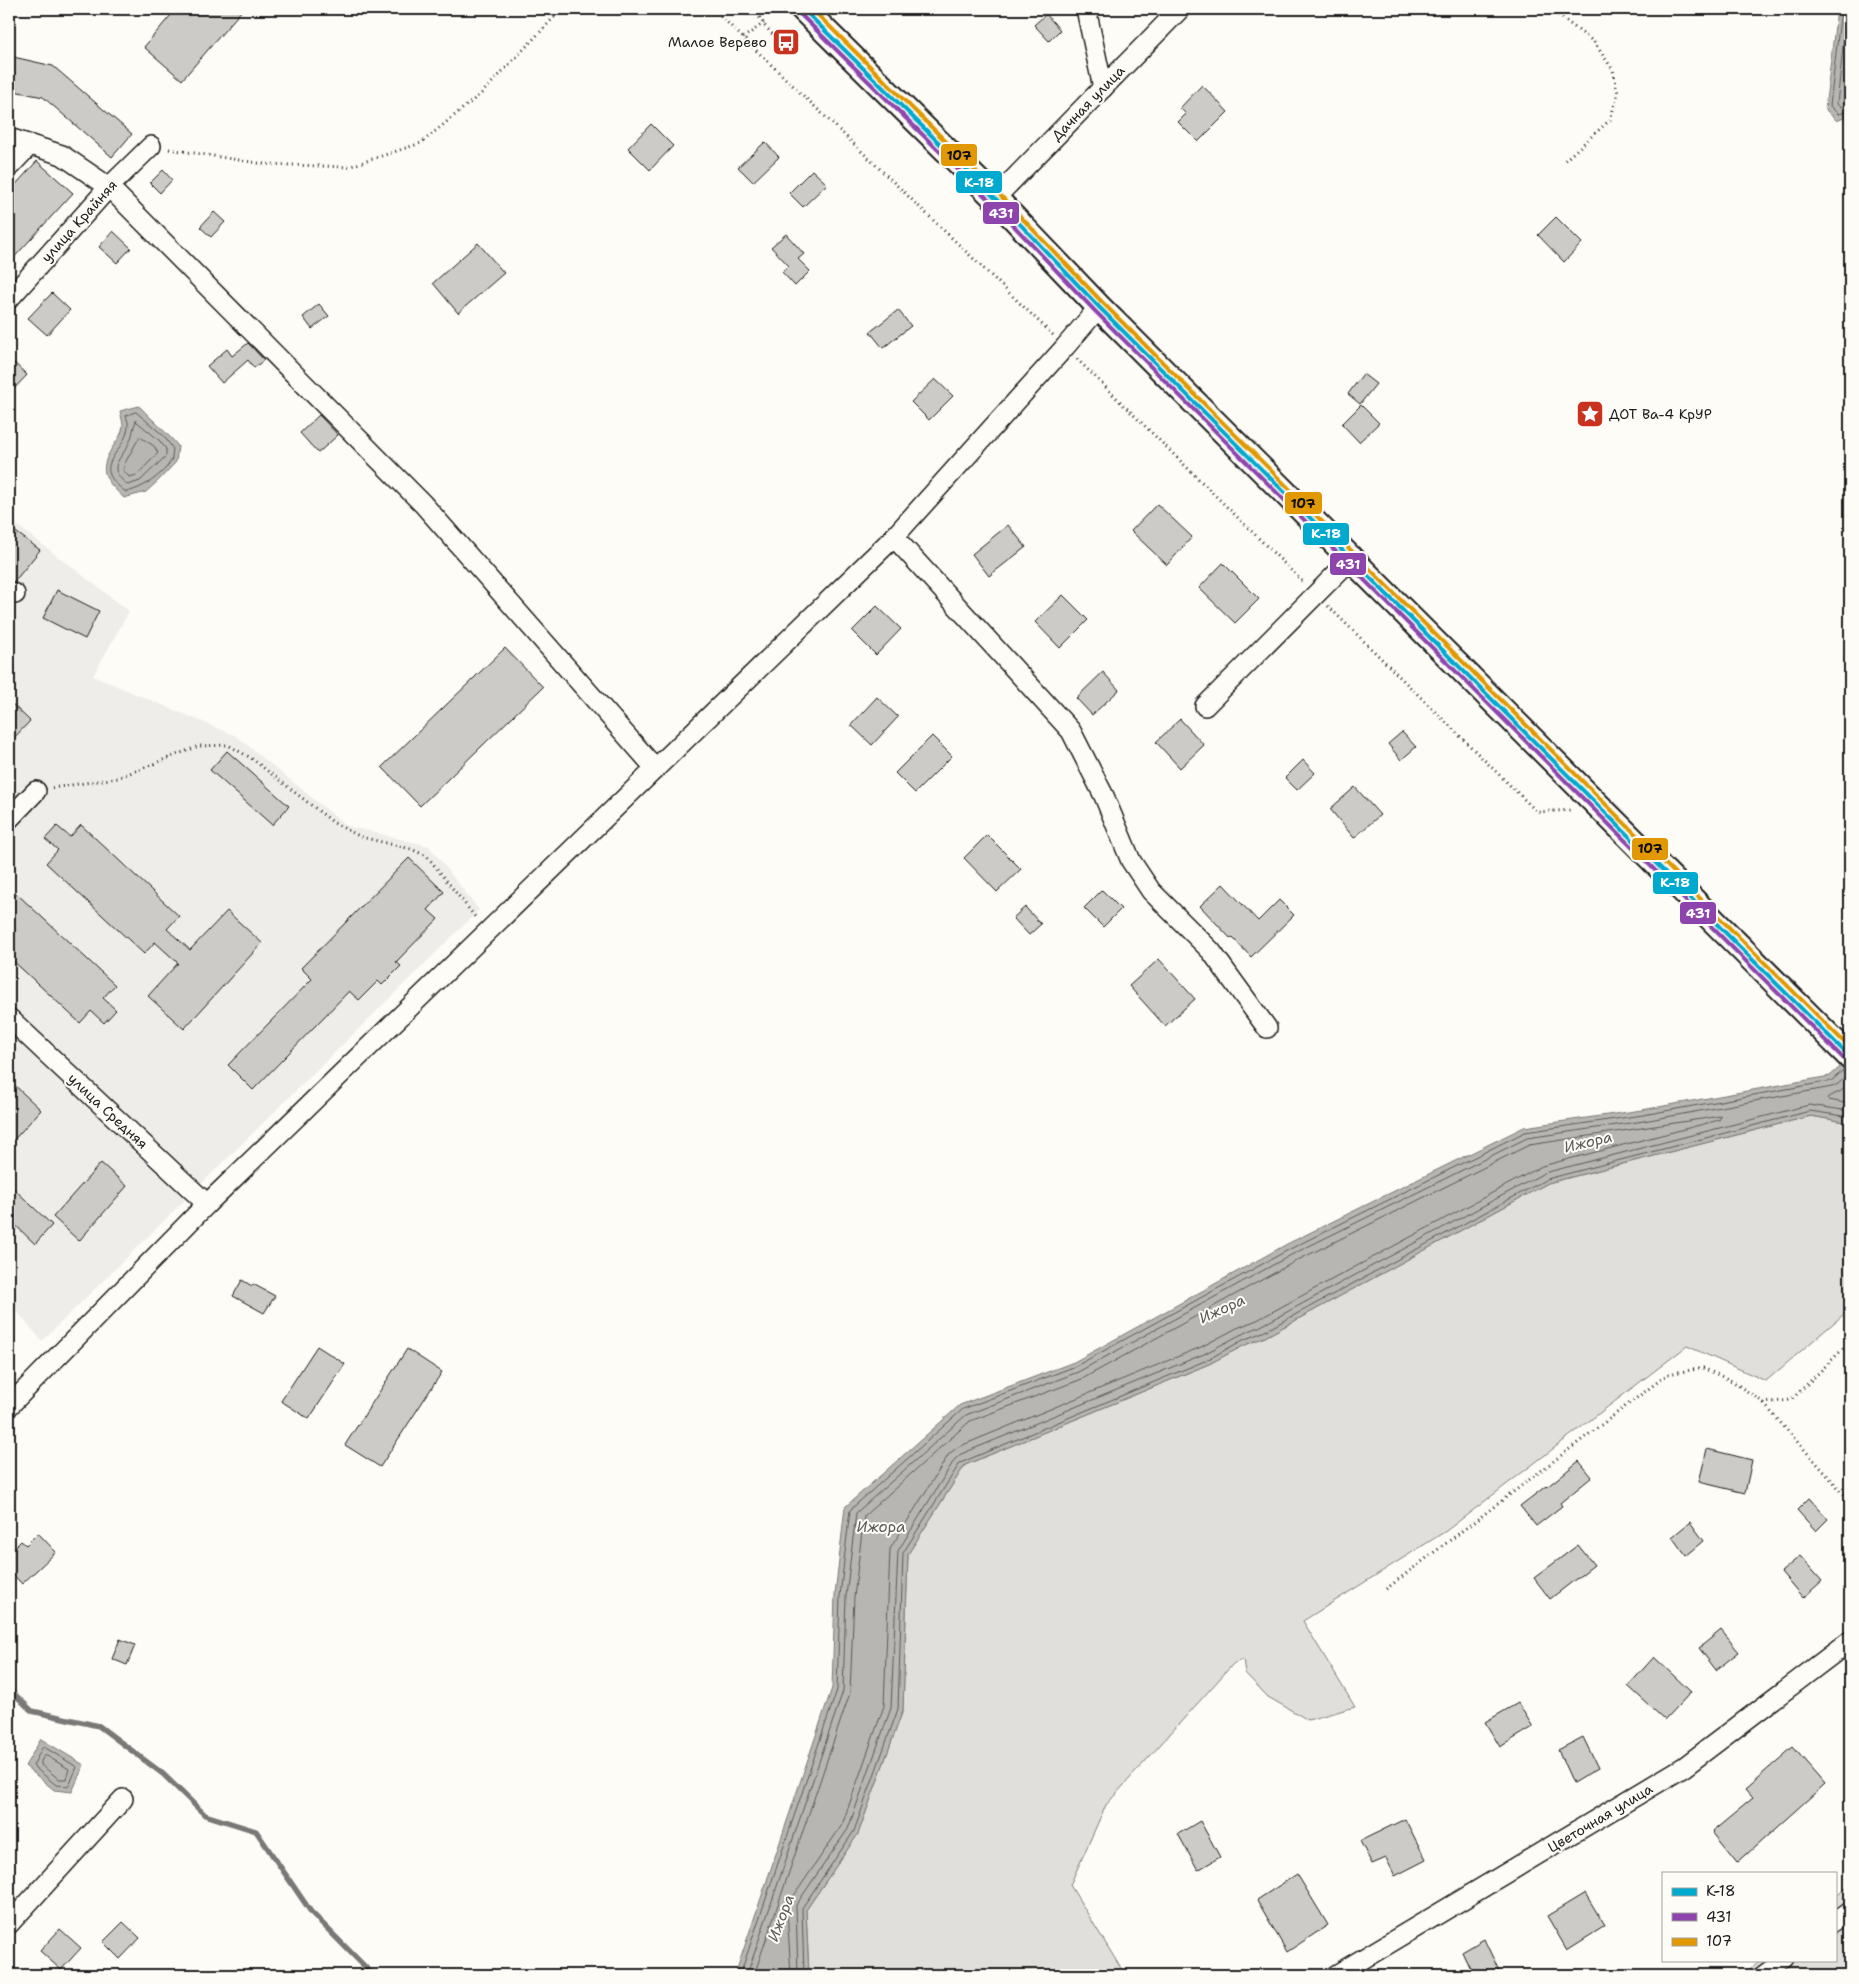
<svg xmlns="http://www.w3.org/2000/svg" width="1859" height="1984" font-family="'Shantell Sans',sans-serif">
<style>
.built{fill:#eeede9}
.green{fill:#e0dfdb;stroke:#7e7e7c}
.water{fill:#b7b6b2;stroke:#797876}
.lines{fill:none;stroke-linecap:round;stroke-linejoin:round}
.shore{stroke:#5a5a58;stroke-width:1}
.stream{stroke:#797876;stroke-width:5.5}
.building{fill:#cccbc8;stroke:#1c1c1c}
.minor-casing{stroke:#1c1c1c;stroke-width:22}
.major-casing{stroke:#1c1c1c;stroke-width:28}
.path{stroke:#1c1c1c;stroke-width:3;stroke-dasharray:1 4;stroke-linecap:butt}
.minor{stroke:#fdfcf7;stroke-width:19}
.major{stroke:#fdfcf7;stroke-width:24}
.bus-1-casing{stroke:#fdfcf7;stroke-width:8}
.bus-2-casing{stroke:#fdfcf7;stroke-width:8}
.bus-3-casing{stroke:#fdfcf7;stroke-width:8}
.bus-1{stroke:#00a9ce;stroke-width:4}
.bus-2{stroke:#8e44ad;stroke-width:4}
.bus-3{stroke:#e19803;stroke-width:4}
.labels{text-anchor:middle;stroke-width:4;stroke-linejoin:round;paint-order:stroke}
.poi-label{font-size:14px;fill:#1c1c1c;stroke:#fdfcf7;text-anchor:end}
.street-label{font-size:14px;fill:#1c1c1c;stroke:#fdfcf7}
.water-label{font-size:15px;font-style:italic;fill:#5a5a58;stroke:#fdfcf7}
.line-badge{stroke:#fdfcf7;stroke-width:2}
.badge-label{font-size:14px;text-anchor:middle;font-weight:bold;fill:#fff}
.pale-badge-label{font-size:14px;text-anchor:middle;font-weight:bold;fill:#111}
</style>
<rect width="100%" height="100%" fill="#fdfcf7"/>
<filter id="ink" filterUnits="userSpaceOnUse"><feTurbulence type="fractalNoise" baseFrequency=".02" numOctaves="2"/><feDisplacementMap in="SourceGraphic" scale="10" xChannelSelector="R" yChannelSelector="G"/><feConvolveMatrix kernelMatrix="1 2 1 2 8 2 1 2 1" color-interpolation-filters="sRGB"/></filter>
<g filter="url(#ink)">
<!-- built -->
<polygon class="built" points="9,519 129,611 93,676 236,736 347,826 429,846 479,910 42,1341 9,1302"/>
<!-- green -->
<g class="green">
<polygon points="1811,1116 1850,1123 1850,1309 1766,1381 1687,1346 1446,1531 1303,1621 1355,1707 1308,1720 1268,1697 1245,1673 1243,1659 1233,1664 1106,1805 1070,1885 1125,1975 809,1975 806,1910 858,1834 903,1710 908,1554 965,1465 1209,1364 1245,1345 1265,1337 1548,1183"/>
<polygon points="1850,1884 1850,1975 1743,1975 1760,1960 1835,1960 1835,1896"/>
</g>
<!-- water -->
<g class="water">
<polygon points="1837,9 1850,9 1850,115 1837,121 1825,109"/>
<path d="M 139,406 C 152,420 166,431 178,446 L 176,462 L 159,480 L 146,492 L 124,498 C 104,479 97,470 114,445 C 118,440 122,433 123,427 C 123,422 121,416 120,411 Z"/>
<polygon points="1850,1058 1850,1123 1811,1116 1548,1183 1265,1337 1245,1345 1209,1364 965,1465 908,1554 903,1710 858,1834 806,1910 809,1975 735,1975 832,1688 835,1595 845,1507 960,1405 1074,1362 1287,1244 1524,1127 1642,1110 1830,1076"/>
<polygon points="41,1739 84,1765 72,1792 54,1790 25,1766"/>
</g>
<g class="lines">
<!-- shore -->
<g class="shore">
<polyline points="1841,9 1830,106 1838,114 1850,111"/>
<polyline points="1847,9 1837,104 1840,107 1850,104"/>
<path d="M 136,412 L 164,436 L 173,449 C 172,452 173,458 171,461 C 163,475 142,489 126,492 C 88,464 124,456 128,427 C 129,424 127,419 126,416 Z"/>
<path d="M 136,421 L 159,440 L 166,449 L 166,456 L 140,481 L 128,485 C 104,467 122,460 130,441 C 133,434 133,427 136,421 Z"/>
<polygon points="140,437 154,446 158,453 137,475 129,477 123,470 125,463"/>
<polyline points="1850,1083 1841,1091 1827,1098 1829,1100 1850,1104"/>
<polygon points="44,1747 77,1767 69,1786 56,1785 33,1766 42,1748"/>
<polygon points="44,1756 47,1756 69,1769 66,1779 59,1779 41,1765 41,1762"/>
<polyline points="740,1975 837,1690 840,1596 850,1510 963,1409 1076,1366 1290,1249 1525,1132 1643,1115 1831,1081 1845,1069"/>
<polyline points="747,1975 843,1691 846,1596 856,1513 966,1415 1078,1372 1293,1254 1527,1138 1644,1121 1832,1087 1838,1084 1850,1073"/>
<polyline points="754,1975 850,1693 854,1597 864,1516 970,1421 1082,1379 1296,1261 1529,1145 1721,1116 1719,1120 1542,1166 1257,1320 1237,1328 1201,1347 958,1447 949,1454 890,1549 884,1706 842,1825 789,1903 787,1910 791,1975"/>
<polyline points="798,1975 796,1905 848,1829 891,1708 898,1551 955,1459 961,1454 1204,1354 1240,1335 1261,1326 1544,1173 1809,1105 1850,1111"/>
<polyline points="804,1975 802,1908 854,1831 898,1709 903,1553 960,1463 1207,1360 1243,1340 1263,1332 1547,1179 1810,1111 1850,1117"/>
</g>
<!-- stream -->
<polyline class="stream" points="9,1689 32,1711 99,1726 163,1774 205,1815 256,1831 311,1912 373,1975"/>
</g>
<!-- building -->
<g class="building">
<polygon points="176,9 243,9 182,80 144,47"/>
<polygon points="1046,14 1060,30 1049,41 1034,25"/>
<polygon points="9,56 53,66 132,134 112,157 43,97 9,90"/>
<polygon points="1202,85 1228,112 1198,142 1178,122 1186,114 1180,108"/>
<polygon points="651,124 673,146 650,170 628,148"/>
<polygon points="765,142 779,157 753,182 738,167"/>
<polygon points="37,161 73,193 9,263 9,192"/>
<polygon points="163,170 172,180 160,193 150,183"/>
<polygon points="812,170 827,184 803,207 789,193"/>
<polygon points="214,212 225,222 211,237 200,227"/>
<polygon points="1556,217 1582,243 1564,262 1538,235"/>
<polygon points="113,231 131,248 117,263 99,247"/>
<polygon points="786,234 804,254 798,259 810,271 795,286 782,272 789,266 771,247"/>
<polygon points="478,243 504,273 458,313 433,283"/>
<polygon points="52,293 70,310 47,335 28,318"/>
<polygon points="319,304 329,316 312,329 303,317"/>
<polygon points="898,310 911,326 883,348 870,332"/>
<polygon points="248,343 264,360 254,368 248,360 222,383 207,366 227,349 232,356"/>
<polygon points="9,358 27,375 9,394"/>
<polygon points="1363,374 1376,384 1360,404 1348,394"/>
<polygon points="935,379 953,396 929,420 911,402"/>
<polygon points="1361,405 1379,423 1359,442 1342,424"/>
<polygon points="319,415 338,435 318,453 300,433"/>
<polygon points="1157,504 1192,537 1167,565 1131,531"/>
<polygon points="1008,525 1026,547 989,576 972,554"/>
<polygon points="9,527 40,550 14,582 9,581"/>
<polygon points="1223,563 1259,599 1235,623 1199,588"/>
<polygon points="57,590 99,611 85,639 43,618"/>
<polygon points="1063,595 1088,620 1060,648 1035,622"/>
<polygon points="877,606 901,629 876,655 852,631"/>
<polygon points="505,648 543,687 420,806 382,767"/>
<polygon points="1103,672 1119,690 1092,715 1076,698"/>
<polygon points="877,697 898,717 872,745 851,725"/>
<polygon points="9,701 30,721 9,743"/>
<polygon points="1180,719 1204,745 1180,768 1156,742"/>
<polygon points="1402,732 1416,747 1401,760 1388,744"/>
<polygon points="932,736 952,756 915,793 895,773"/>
<polygon points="227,751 289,806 272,825 210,770"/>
<polygon points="1303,760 1315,773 1297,790 1285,778"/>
<polygon points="1355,787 1380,815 1354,838 1330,809"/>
<polygon points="81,825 179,916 167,929 190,950 227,911 262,943 184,1029 148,996 178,963 155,942 144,954 46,863 58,850 45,839 57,826 70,837"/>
<polygon points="987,835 1021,869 997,892 964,858"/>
<polygon points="409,858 444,892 428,910 438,919 396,962 401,966 382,985 378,981 359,1000 349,991 253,1090 228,1065 312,979 301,968"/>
<polygon points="1223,884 1258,921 1279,900 1294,915 1251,957 1232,937 1230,938 1200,906"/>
<polygon points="1102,890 1121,909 1103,927 1084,908"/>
<polygon points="17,894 115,985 103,998 116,1010 104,1023 91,1011 80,1023 9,957 9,903"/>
<polygon points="1025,907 1041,924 1029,935 1013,918"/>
<polygon points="1159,959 1195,999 1165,1026 1129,986"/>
<polygon points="9,1080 41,1110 9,1145"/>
<polygon points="101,1163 127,1186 79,1241 53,1217"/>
<polygon points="9,1184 52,1225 35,1244 9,1219"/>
<polygon points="242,1280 252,1286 253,1284 275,1296 264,1313 233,1296"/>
<polygon points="317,1346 345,1364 309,1419 281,1401"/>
<polygon points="407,1349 442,1372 380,1467 345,1445"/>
<polygon points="1707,1449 1752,1460 1745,1493 1699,1482"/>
<polygon points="1579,1461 1592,1477 1560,1503 1562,1506 1536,1526 1520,1506 1546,1486 1547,1487"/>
<polygon points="1809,1498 1828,1519 1816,1531 1797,1510"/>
<polygon points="1690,1522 1704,1541 1686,1556 1672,1537"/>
<polygon points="38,1533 56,1552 22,1584 9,1570 9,1553 21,1541 26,1545"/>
<polygon points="1578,1545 1594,1565 1550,1599 1534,1578"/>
<polygon points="1800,1556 1822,1581 1803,1598 1781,1572"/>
<polygon points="1721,1630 1739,1652 1716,1670 1699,1648"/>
<polygon points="120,1639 135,1645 127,1665 112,1659"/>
<polygon points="1654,1657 1691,1692 1665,1720 1628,1686"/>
<polygon points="1518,1703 1533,1727 1500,1747 1485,1722"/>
<polygon points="1583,1737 1598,1768 1573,1783 1558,1750"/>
<polygon points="1793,1747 1825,1784 1737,1863 1712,1832 1753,1798 1745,1789"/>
<polygon points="1405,1819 1426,1860 1395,1876 1386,1858 1372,1864 1360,1841"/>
<polygon points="1200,1821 1220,1857 1198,1870 1178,1834"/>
<polygon points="1297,1874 1328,1925 1287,1952 1257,1900"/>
<polygon points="1585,1893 1605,1926 1567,1950 1547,1916"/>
<polygon points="123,1922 140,1938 120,1959 103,1942"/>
<polygon points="60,1929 81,1948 61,1970 40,1951"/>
<polygon points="1484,1939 1501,1975 1473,1975 1462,1952"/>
</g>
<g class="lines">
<!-- minor casing -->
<g class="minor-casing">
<g id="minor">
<polyline points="1086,9 1103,88"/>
<polyline points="9,138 62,155 109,187 423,504 655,768"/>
<polyline points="9,167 30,145"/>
<polyline points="995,198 1180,9"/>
<polyline points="9,299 109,187 151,146"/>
<polyline points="894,537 1071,731 1104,796 1131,861 1151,891 1211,951 1267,1028"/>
<polyline points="9,592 15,594"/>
<polyline points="1205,706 1351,559"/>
<polyline points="9,819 36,791"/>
<polyline points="9,1018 207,1204"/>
<polyline points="9,1406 207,1204 894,537 1065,347 1099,307"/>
<polyline points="1835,1922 1850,1911"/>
<polyline points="9,1924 123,1799"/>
<polyline points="1336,1975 1684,1767 1850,1641"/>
<polyline points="1764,1975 1784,1960"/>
</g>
</g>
<!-- major casing -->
<g class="major-casing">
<polyline id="major" points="803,9 995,198 1099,307 1850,1057"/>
</g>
<!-- path -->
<g class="path">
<polyline points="713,9 1053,335"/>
<polyline points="754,9 765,26 784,47"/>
<polyline points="1550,9 1594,42 1613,70 1618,93 1610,120 1564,161"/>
<polyline points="743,38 764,23"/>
<polyline points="169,149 264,164 348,167 421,143 483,92 562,9"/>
<polyline points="1077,359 1304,583"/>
<polyline points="1328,606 1537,812 1573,810"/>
<polyline points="52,788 117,778 199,746 228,745 251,758 334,823 361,837 411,849 427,856 476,918"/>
<polyline points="1764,1404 1850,1501"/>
<polyline points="1386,1589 1668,1374 1703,1368 1732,1381 1764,1403 1791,1400 1850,1342"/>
</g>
<!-- minor -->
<use href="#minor" class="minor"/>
<!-- major -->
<use href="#major" class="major"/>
<!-- bus-1 casing -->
<g class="bus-1-casing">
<polyline id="bus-1" points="803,9 995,198 1099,307 1850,1057"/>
</g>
<!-- bus-2 casing -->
<g class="bus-2-casing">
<polyline id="bus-2" points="799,13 991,202 1095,311 1846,1061"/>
</g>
<!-- bus-3 casing -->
<g class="bus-3-casing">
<polyline id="bus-3" points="812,9 999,194 1103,303 1850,1048"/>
</g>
<!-- bus-1 -->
<use href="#bus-1" class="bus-1"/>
<!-- bus-2 -->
<use href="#bus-2" class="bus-2"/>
<!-- bus-3 -->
<use href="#bus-3" class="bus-3"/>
</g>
</g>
<!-- icons -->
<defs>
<g id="bus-square" transform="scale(1.4375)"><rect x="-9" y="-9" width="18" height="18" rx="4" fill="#c8321e" stroke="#fdfcf7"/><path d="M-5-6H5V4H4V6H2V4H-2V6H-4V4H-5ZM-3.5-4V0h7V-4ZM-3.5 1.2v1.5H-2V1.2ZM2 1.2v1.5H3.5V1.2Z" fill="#fff"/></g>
<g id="sight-square" transform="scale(1.4375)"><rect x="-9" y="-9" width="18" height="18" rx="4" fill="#c8321e" stroke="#fdfcf7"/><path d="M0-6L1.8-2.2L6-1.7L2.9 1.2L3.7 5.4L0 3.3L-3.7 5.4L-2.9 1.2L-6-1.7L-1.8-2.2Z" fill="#fff"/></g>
</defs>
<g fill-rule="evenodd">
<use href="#bus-square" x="786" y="42"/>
<use href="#sight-square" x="1590" y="414"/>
</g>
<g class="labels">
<!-- poi labels -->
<g class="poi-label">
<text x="767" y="47">Малое Верево</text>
<text x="1609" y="419" text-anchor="start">ДОТ Ва-4 КрУР</text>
</g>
<!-- street labels -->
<g class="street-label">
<text transform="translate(1088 103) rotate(-46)" y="5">Дачная улица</text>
<text transform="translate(79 221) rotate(-48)" y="5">улица Крайняя</text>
<text transform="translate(108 1111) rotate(43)" y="5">улица Средняя</text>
<text transform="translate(1600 1818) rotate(-31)" y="5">Цветочная улица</text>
</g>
<!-- water labels -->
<g class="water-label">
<text transform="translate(1588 1142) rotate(-13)" y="5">Ижора</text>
<text transform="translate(1222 1309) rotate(-25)" y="5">Ижора</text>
<text x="881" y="1532">Ижора</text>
<text transform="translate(781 1918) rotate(-69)" y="5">Ижора</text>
</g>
</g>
<g class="line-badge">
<rect x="940" y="143" width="38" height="24" rx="5" fill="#e19803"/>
<rect x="955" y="170" width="48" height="24" rx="5" fill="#00a9ce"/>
<rect x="982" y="201" width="38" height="24" rx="5" fill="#8e44ad"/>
<rect x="1284" y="491" width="39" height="24" rx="5" fill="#e19803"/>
<rect x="1302" y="522" width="48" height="24" rx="5" fill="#00a9ce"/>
<rect x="1329" y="552" width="38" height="24" rx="5" fill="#8e44ad"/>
<rect x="1631" y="837" width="38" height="24" rx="5" fill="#e19803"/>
<rect x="1652" y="871" width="47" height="24" rx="5" fill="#00a9ce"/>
<rect x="1679" y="901" width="38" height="24" rx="5" fill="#8e44ad"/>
</g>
<g class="badge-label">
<text x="979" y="187">К-18</text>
<text x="1001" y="218">431</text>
<text x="1326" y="538">К-18</text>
<text x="1348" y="569">431</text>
<text x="1675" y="887">К-18</text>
<text x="1698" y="918">431</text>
</g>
<g class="pale-badge-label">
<text x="959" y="160">107</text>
<text x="1303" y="508">107</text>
<text x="1650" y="853">107</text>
</g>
<!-- margin -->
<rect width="1859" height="1984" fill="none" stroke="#fdfcf7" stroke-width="30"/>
<rect x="15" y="15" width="1829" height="1954" fill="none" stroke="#1c1c1c" stroke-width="2" filter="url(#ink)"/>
<!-- legend -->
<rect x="1662" y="1872" width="175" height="90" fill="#fdfcf7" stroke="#a3a29f"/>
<rect x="1672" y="1888" width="25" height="8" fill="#00a9ce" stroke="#a3a29f"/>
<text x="1706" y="1896" font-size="15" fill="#1c1c1c">К-18</text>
<rect x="1672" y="1913" width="25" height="8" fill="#8e44ad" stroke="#a3a29f"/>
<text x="1706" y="1922" font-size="15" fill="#1c1c1c">431</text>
<rect x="1672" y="1938" width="25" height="8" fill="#e19803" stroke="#a3a29f"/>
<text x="1706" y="1946" font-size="15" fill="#1c1c1c">107</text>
</svg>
